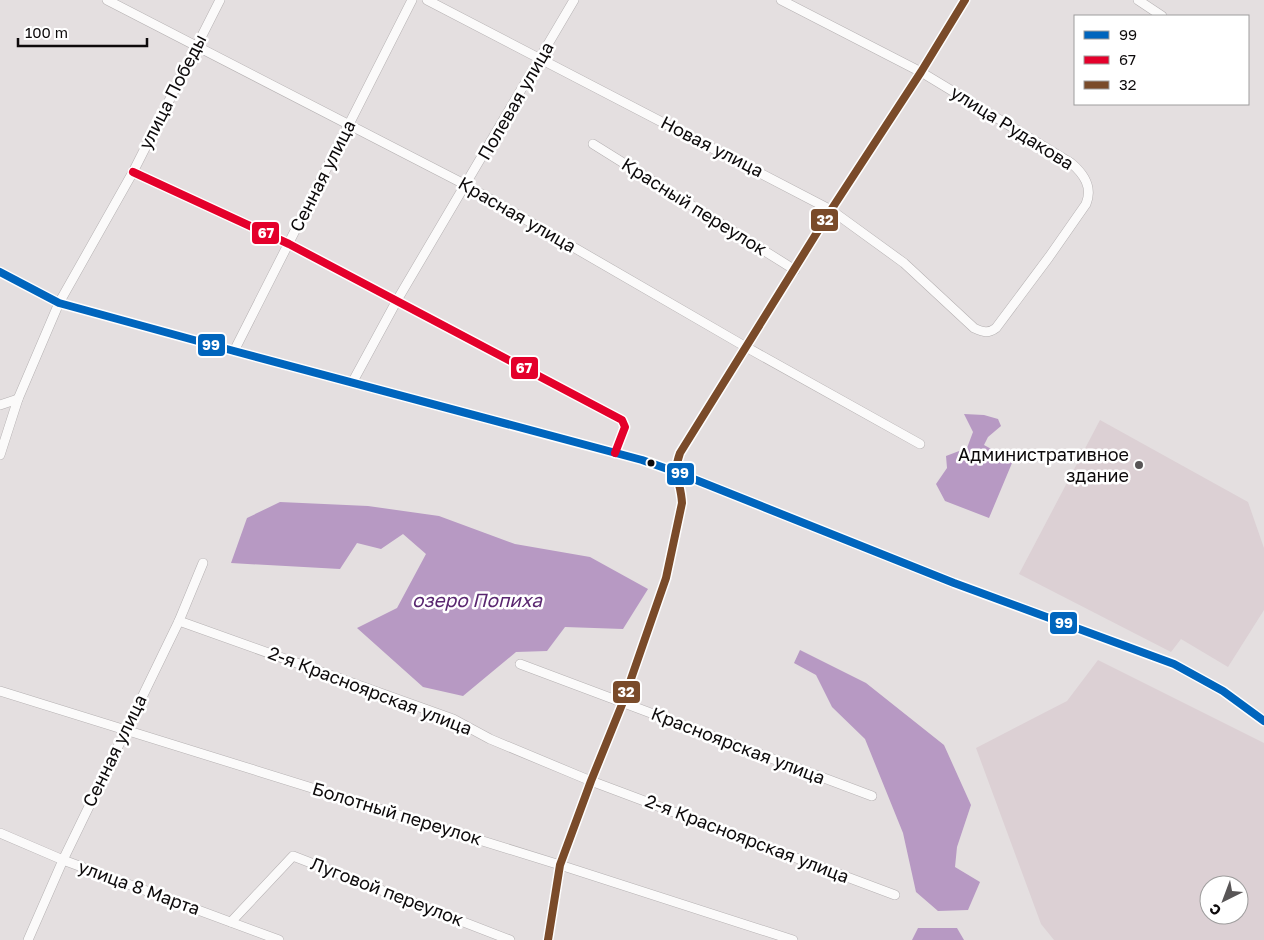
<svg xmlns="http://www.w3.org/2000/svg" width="1264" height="940" font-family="'Golos Text',sans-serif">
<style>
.built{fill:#dcd0d4;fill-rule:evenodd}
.water{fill:#b799c3}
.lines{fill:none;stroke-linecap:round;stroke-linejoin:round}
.minor-casing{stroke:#b5b1b2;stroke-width:10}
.minor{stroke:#fbfafa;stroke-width:9}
.bus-1-casing{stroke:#fff;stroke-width:11}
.bus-2-casing{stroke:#fff;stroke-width:11}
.bus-3-casing{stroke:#fff;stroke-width:11}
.bus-1{stroke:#0065bd;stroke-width:8}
.bus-2{stroke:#e4002b;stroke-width:8}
.bus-3{stroke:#7a4b2a;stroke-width:8}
.bus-dot{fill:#0d0a0b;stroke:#fff;stroke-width:2}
.poi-dot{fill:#585556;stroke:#fff;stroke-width:2}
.labels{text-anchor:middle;stroke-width:5;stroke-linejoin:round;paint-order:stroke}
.street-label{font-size:18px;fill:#0d0a0b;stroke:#fff}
.poi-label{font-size:18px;fill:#0d0a0b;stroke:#fff;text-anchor:end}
.water-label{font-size:19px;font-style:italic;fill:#5a2770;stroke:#fff}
.line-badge{stroke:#fff;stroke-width:2}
.badge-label{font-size:14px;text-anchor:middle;font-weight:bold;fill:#fff}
</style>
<rect width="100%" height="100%" fill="#e4dfe0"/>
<!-- built -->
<g class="built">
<polygon points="1100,420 1248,502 1264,548 1264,610 1228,667 1181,639 1171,652 1019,574"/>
<path d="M 1098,660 L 1264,743 L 1264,940 L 1054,940 L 1041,924 L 976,748 L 1067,701 ZM 1209,885 L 1239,885 L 1239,915 L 1209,915 Z"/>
</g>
<!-- water -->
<g class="water">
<polygon points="964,414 984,415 998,419 1001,426 988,437 984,445 995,451 998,457 1012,463 989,518 945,501 936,484 947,468 946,456 967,448 973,432"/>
<polygon points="280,502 368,506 439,516 515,544 590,557 648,589 623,629 565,627 547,651 516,652 463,696 423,687 357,628 397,608 426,554 403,534 381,549 357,543 340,569 231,563 247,518"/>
<polygon points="800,650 866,683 944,745 971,805 957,847 955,867 980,882 968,910 938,911 916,892 903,833 865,739 832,707 816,675 794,663"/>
<polygon points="918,928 957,928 964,940 912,940"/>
</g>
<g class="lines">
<!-- minor casing -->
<g class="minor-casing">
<g id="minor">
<polyline points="107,0 466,185 746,347 920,444"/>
<path d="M 427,0 L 831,210 L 904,263 L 974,328 C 983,332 988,334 996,328 L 1049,257 L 1086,204 C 1093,187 1084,174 1071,163 L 921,72 L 781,0"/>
<polyline points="1138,0 1162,16"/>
<polyline points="593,144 795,270"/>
<polyline points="133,172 289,244 622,420 625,427 615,453"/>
<polyline points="0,272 59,303 234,351 642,460 676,472 954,583 1174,664 1223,691 1264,721"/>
<polyline points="234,351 412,0"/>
<polyline points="352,383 396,302 574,0"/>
<polyline points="0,405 18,399"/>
<polyline points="0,455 18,399 59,303 133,172 220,0"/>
<polyline points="179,621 453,719 490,739 591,781 895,895"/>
<polyline points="520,664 872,796"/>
<polyline points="0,691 560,865 793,940"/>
<polyline points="0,833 63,860 279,940"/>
<polyline points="231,922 293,856 510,940"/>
<polyline points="28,940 63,860 179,621 203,563"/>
<path d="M 548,940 L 560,865 L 591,781 L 623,702 L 666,578 L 682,503 C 681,482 672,474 680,453 L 831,210 L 921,72 L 965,0"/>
</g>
</g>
<!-- minor -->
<use href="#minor" class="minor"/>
<!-- bus-1 casing -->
<g class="bus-1-casing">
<polyline id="bus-1" points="0,272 59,303 234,351 642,460 676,472 954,583 1174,664 1223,691 1264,721"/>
</g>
<!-- bus-2 casing -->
<g class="bus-2-casing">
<polyline id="bus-2" points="133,172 289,244 622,420 625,427 615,453"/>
</g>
<!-- bus-3 casing -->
<g class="bus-3-casing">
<path id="bus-3" d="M 548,940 L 560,865 L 591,781 L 623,702 L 666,578 L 682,503 C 681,482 672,474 680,453 L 831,210 L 921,72 L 965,0"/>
</g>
<!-- bus-1 -->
<use href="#bus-1" class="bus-1"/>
<!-- bus-2 -->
<use href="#bus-2" class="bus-2"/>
<!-- bus-3 -->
<use href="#bus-3" class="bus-3"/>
</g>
<!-- markers -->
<circle class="bus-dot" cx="651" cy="463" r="4.5"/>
<circle class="poi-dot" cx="1139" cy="465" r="5"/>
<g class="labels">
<!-- street labels -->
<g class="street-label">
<text transform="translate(173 92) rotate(-63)" y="6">улица Победы</text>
<text transform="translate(516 101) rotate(-60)" y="6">Полевая улица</text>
<text transform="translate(1012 128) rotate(32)" y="6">улица Рудакова</text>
<text transform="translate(712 147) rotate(27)" y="6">Новая улица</text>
<text transform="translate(323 176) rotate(-63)" y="6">Сенная улица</text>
<text transform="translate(694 207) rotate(32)" y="6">Красный переулок</text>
<text transform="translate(517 215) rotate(30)" y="6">Красная улица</text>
<text transform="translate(370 691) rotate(21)" y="6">2-я Красноярская улица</text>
<text transform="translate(738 746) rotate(21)" y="6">Красноярская улица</text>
<text transform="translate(115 751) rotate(-64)" y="6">Сенная улица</text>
<text transform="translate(397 814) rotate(17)" y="6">Болотный переулок</text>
<text transform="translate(747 839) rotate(21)" y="6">2-я Красноярская улица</text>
<text transform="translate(139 888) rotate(20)" y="6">улица 8 Марта</text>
<text transform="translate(387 892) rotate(21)" y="6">Луговой переулок</text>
</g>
<!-- poi labels -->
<g class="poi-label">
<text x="1129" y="461">Административное<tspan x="1129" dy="21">здание</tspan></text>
</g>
<!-- water labels -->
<g class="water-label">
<text x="477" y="607">озеро Попиха</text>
</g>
</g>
<g class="line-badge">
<rect x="810" y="208" width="29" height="24" rx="5" fill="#7a4b2a"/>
<rect x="251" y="221" width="29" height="24" rx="5" fill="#e4002b"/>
<rect x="197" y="333" width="29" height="24" rx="5" fill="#0065bd"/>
<rect x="510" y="356" width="29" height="24" rx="5" fill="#e4002b"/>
<rect x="666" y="462" width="29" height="24" rx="5" fill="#0065bd"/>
<rect x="1049" y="611" width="29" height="24" rx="5" fill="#0065bd"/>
<rect x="612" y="680" width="29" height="24" rx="5" fill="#7a4b2a"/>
</g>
<g class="badge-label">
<text x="825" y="225">32</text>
<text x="266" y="238">67</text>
<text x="211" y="350">99</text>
<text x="524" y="373">67</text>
<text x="680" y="478">99</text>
<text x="1064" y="628">99</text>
<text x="626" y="697">32</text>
</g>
<!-- legend -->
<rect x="1074" y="15" width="175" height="90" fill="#ffffff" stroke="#9e9d9d"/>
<rect x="1084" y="31" width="25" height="8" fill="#0065bd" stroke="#9e9d9d"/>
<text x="1119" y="40" font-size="15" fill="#0d0a0b">99</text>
<rect x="1084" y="56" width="25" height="8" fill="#e4002b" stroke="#9e9d9d"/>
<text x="1119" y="65" font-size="15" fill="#0d0a0b">67</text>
<rect x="1084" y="81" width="25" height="8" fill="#7a4b2a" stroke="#9e9d9d"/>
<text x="1119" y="90" font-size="15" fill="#0d0a0b">32</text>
<!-- north arrow -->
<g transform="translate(1224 900) rotate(222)"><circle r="24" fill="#ffffff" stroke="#9e9d9d"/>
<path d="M0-4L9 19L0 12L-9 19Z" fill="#585556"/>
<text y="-8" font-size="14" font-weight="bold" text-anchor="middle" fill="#0d0a0b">С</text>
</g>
<!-- scale -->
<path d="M18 38v8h129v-8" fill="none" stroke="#0d0a0b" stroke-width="2.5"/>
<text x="25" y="38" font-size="15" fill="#0d0a0b" stroke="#ffffff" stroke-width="4" paint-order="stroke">100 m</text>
</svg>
